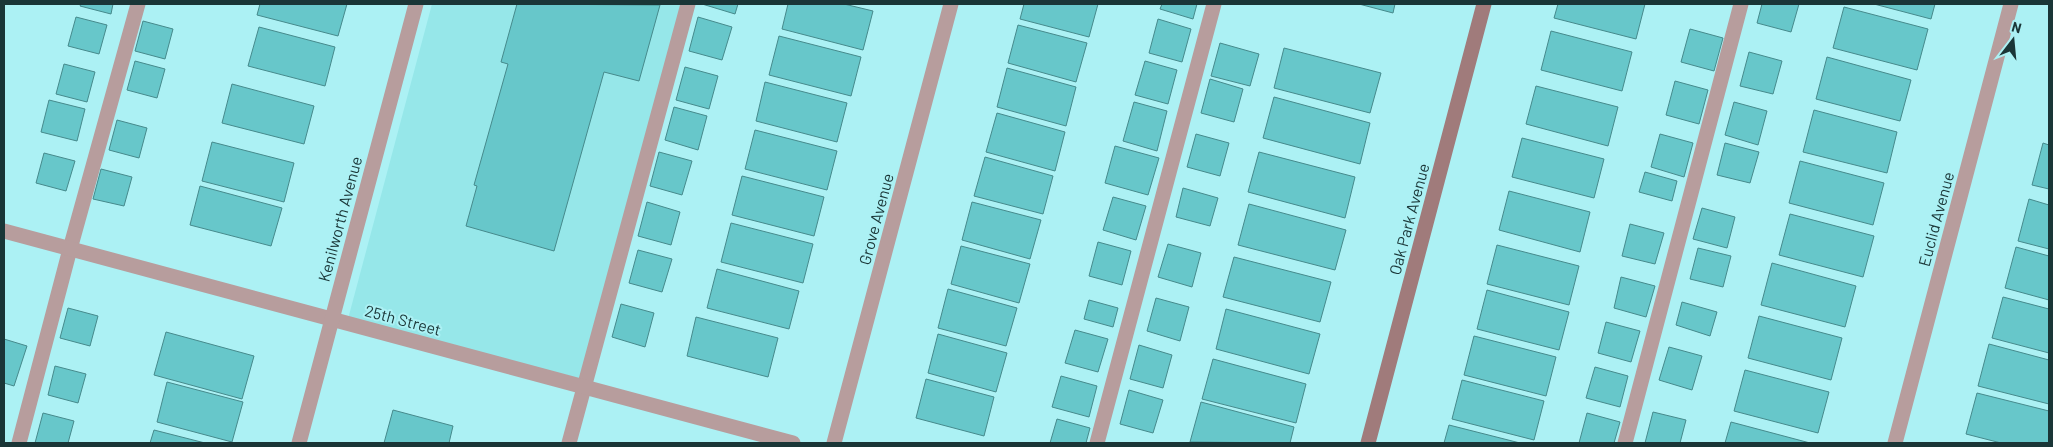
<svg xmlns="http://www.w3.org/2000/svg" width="2053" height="447" font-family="Barlow,sans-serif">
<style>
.built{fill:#96e7e9}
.building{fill:#67c7ca;stroke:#468a8c}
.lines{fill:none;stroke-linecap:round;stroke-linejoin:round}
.lane{stroke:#b79d9d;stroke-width:15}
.street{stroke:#b79d9d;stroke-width:15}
.secondary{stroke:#a07b7b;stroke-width:15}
.labels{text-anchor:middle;stroke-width:4;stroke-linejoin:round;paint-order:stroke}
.street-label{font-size:16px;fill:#1a3637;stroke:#acf1f4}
</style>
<rect width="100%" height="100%" fill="#acf1f4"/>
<!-- built -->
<polygon class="built" points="432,4 681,4 580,380 348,319"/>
<!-- building -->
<g class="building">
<polygon points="81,4 113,4 111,14 80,6"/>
<polygon points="260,4 347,4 338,36 257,15"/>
<polygon points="517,4 660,5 639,81 604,72 554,251 466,226 477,186 474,185 508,64 501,62"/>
<polygon points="702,4 738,4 735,14"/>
<polygon points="788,4 844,4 873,11 863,50 782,29"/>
<polygon points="1024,4 1098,4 1089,37 1020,19"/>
<polygon points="1162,4 1197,4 1193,19 1160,9"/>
<polygon points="1359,4 1395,4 1393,13"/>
<polygon points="1558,4 1645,4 1636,39 1554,18"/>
<polygon points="1762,4 1799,4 1791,32 1757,23"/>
<polygon points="1874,4 1935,4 1931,19"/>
<polygon points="1844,7 1928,29 1917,70 1833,48"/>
<polygon points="76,17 107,25 99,54 68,46"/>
<polygon points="698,17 732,27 722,60 689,51"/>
<polygon points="1158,19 1191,29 1182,62 1149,53"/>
<polygon points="143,21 173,29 165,59 135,51"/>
<polygon points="1018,25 1087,43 1076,82 1008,63"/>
<polygon points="259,27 335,47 325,86 248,66"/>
<polygon points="1690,29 1723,38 1714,71 1681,62"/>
<polygon points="1551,31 1632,52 1622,91 1541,70"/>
<polygon points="779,36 861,57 851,96 769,75"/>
<polygon points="1220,43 1259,54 1250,86 1211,76"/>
<polygon points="1284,48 1381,73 1370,113 1274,88"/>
<polygon points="1749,52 1782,61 1773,94 1740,86"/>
<polygon points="1827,57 1911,80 1900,121 1816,99"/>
<polygon points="135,61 165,69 157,98 127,90"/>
<polygon points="1145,61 1177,70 1168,104 1135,95"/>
<polygon points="64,64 95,72 87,102 56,94"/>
<polygon points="685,67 718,76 709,109 676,100"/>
<polygon points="1007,68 1076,87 1066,126 997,107"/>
<polygon points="1210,79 1243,89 1234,122 1201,113"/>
<polygon points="1675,81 1708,90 1699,124 1666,115"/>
<polygon points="765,82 847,103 837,142 756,121"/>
<polygon points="232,84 314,106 304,144 222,123"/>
<polygon points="1536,86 1618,107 1608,146 1526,124"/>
<polygon points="1274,97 1370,123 1360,164 1263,138"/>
<polygon points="49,100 85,109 77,141 41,132"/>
<polygon points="1134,102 1167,111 1157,151 1123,141"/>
<polygon points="1734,102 1767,111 1758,145 1725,135"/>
<polygon points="674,107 707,116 698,150 665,140"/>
<polygon points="1814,110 1897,132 1887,173 1803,152"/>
<polygon points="997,113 1065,132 1055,171 986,152"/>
<polygon points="117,120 147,128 139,158 109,150"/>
<polygon points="755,130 837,151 827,190 745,169"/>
<polygon points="1196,134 1229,143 1220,176 1187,167"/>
<polygon points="1660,134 1693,143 1684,177 1651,167"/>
<polygon points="1522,138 1604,159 1594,198 1512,177"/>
<polygon points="212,142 294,163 284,202 202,181"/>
<polygon points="1725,143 1759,152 1750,183 1717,175"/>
<polygon points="2043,143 2049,145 2049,189 2032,185"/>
<polygon points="1115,146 1159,158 1148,195 1105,183"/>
<polygon points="659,152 692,161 682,195 650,186"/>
<polygon points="1259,152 1355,177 1345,218 1248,192"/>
<polygon points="44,153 75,161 66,191 36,183"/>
<polygon points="985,157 1053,176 1043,214 974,196"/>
<polygon points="1800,161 1884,183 1873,225 1789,203"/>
<polygon points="101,169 132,177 124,206 93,199"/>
<polygon points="1645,172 1677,181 1672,201 1639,192"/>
<polygon points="742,176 824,197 814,236 732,215"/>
<polygon points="200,186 282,208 271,246 190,225"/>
<polygon points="1183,188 1218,198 1210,226 1176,217"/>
<polygon points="1509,191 1590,212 1580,252 1499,230"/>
<polygon points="1113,197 1146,206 1136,240 1103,230"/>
<polygon points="2029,199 2049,205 2049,249 2018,241"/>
<polygon points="647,202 680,212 671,245 638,236"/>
<polygon points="972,202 1041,220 1030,259 962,240"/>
<polygon points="1249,204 1346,230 1335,270 1238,245"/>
<polygon points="1702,208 1735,217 1727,248 1693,239"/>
<polygon points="1790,214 1874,236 1863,277 1779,255"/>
<polygon points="731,223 813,244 803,283 721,262"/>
<polygon points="1630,224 1664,233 1655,264 1622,256"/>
<polygon points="1098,242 1131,251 1122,285 1089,276"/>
<polygon points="1168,244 1201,253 1192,287 1158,277"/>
<polygon points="1497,245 1579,266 1569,305 1487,284"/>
<polygon points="961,246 1030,264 1019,303 951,284"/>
<polygon points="2016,247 2049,256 2049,300 2005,288"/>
<polygon points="1698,248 1731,256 1723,287 1690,279"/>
<polygon points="638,250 672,259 662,292 629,283"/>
<polygon points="1234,257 1331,282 1320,322 1223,297"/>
<polygon points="1772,263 1856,286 1845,327 1761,305"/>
<polygon points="717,269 799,291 789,329 707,308"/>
<polygon points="1621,277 1655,286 1646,317 1614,308"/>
<polygon points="948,289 1017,308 1006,346 938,328"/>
<polygon points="1487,290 1569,312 1559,350 1477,329"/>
<polygon points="2003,297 2049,309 2049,353 1992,338"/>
<polygon points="1156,298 1189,307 1180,341 1147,331"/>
<polygon points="1089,300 1118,308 1113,327 1084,319"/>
<polygon points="1682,302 1717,312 1710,336 1676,325"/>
<polygon points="621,304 654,313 645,347 612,337"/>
<polygon points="68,308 98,316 90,346 60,338"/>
<polygon points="1226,309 1320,334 1309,374 1216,349"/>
<polygon points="1759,316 1842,338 1831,380 1748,358"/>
<polygon points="696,317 778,338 768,377 687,356"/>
<polygon points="1606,322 1640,331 1631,362 1598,353"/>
<polygon points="1075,330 1108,339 1098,372 1065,363"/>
<polygon points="166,332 254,356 242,399 154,375"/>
<polygon points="938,334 1007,353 996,392 928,373"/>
<polygon points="1474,336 1556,357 1546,396 1464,375"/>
<polygon points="4,339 27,346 14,386 4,383"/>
<polygon points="1989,344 2049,360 2049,404 1978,386"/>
<polygon points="1139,345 1172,355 1163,388 1130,379"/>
<polygon points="1669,347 1702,356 1692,390 1659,380"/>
<polygon points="1213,359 1306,384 1296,423 1202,399"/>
<polygon points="55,366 86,374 78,403 48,395"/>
<polygon points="1595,367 1628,376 1620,407 1586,398"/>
<polygon points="1745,370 1829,392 1818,433 1734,411"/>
<polygon points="1061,376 1097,386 1089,417 1052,407"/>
<polygon points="926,379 994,397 984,436 916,418"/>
<polygon points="1462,380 1544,401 1534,440 1452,419"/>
<polygon points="167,382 243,402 232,442 157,422"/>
<polygon points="1129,390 1163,400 1153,433 1120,424"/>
<polygon points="1977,393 2049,411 2049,443 2001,443 1966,434"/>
<polygon points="1201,402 1294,427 1290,443 1190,442"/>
<polygon points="393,410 453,426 449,443 384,443"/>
<polygon points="1653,412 1686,420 1680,443 1645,443"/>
<polygon points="43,413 74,421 68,443 35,443"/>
<polygon points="1587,413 1620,422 1614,443 1579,443"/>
<polygon points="1057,419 1090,428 1086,443 1050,443"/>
<polygon points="1731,422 1810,443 1725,443"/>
<polygon points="1449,425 1520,443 1444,443"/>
<polygon points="154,430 205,443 150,443"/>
</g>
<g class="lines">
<!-- lane -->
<g class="lane">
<polyline points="19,443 70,249 138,4"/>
<polyline points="569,443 688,4"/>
<polyline points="1097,443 1214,4"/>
<polyline points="1625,443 1741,4"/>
</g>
<!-- street -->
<g class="street">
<polyline points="4,231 793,443"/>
<polyline points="299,443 416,4"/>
<polyline points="834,443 951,4"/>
<polyline points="1895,443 2011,4"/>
</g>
<!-- secondary -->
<polyline class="secondary" points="1368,443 1484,4"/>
</g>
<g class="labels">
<!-- street labels -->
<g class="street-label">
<text transform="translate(340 219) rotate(-75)" y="6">Kenilworth Avenue</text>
<text transform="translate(876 219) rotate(-75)" y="6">Grove Avenue</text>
<text transform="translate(1409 219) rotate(-75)" y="6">Oak Park Avenue</text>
<text transform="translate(1936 219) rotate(-75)" y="6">Euclid Avenue</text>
<text transform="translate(403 320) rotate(15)" y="6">25th Street</text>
</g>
</g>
<!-- border -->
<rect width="2053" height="447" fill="none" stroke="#1a3637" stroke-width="10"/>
<!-- north arrow -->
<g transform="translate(2013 40) rotate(16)" stroke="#acf1f4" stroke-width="4" paint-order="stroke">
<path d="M0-4L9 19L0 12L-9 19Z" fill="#1a3637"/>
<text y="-8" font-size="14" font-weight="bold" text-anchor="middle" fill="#1a3637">N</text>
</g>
</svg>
